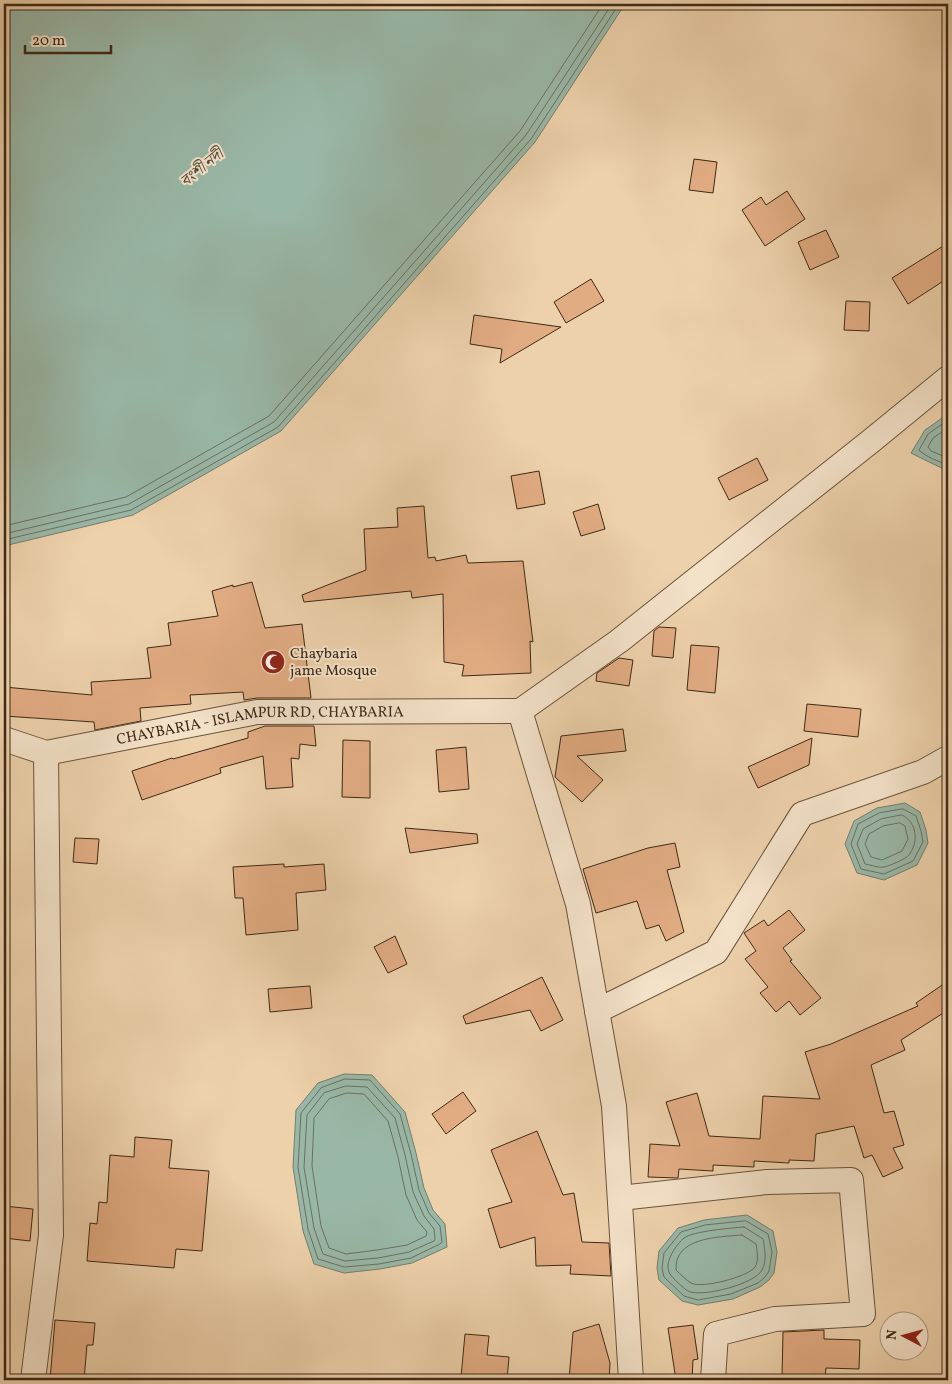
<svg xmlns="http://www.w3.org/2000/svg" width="952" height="1384" font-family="Vollkorn,'Noto Serif Bengali',serif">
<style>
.water{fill:#99b7a7;stroke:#747e6d}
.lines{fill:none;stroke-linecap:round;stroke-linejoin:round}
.shore{stroke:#6b705f;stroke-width:1}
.building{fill:#e2ac83;stroke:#3d2917}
.street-casing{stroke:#69533c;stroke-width:26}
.street{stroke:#f3e1c8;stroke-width:24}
.labels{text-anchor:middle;stroke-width:4;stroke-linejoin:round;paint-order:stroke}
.poi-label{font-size:15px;fill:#3d2917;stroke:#f3e1c8;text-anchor:start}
.street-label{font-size:15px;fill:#3d2917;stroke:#f3e1c8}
.water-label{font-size:16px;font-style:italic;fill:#544c3b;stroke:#f3e1c8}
</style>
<rect width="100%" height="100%" fill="#edd1ab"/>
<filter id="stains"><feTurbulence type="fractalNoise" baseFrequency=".004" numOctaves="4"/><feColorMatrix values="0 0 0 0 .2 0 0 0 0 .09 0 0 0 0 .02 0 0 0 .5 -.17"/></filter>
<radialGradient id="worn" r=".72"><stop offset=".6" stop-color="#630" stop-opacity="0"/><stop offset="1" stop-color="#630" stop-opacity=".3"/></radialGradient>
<!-- water -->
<g class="water">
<polygon points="18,4 625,4 535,142 281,431 133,515 4,546 4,16"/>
<polygon points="948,414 948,471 927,461 911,453 925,430"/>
<polygon points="905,803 920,812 926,830 928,843 917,865 884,880 857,873 845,844 854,821 877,808"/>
<polygon points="344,1074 372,1075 405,1112 416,1153 424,1188 433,1210 445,1224 447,1247 412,1263 380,1269 344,1273 314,1264 303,1231 293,1167 296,1110 318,1083"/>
<polygon points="747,1215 773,1231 777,1252 774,1273 769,1280 760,1287 733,1299 698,1305 682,1301 659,1280 657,1268 659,1251 678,1228 704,1220"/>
</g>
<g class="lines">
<!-- shore -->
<g class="shore">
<path d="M 948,420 L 928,434 L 919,450 C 926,457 938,461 948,465"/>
<polyline points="948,428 933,438 928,447 931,451 948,458"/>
<polyline points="4,526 126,497 269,416 520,131 603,4"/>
<polyline points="4,534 129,504 274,422 526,135 612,4"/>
<polyline points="4,540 131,510 278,427 531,139 619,4"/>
<polygon points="903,809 916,816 921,831 923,842 913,861 884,874 861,869 851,844 858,824 879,813"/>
<path d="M 902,815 C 917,822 919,842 909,855 C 906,859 889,866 884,867 C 879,868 871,865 865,864 L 857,844 L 863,829 L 881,819 Z"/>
<polygon points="900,823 905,826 908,839 902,851 882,860 871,857 865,844 869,834 883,826"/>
<polygon points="345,1079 370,1080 400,1114 411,1154 419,1190 429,1213 440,1226 442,1242 440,1244 411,1258 379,1264 344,1267 318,1259 308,1229 298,1167 301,1113 321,1088"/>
<polygon points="346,1086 367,1087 395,1118 405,1155 413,1192 424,1216 434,1229 435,1239 434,1241 409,1252 378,1258 345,1261 323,1254 314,1228 304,1167 307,1115 324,1093"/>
<polygon points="347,1093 364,1094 388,1121 398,1157 406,1195 417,1220 427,1232 426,1236 407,1245 377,1250 346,1254 329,1248 321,1226 312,1166 314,1118 329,1099"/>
<polygon points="746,1221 768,1234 772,1252 769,1271 765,1277 758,1283 731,1294 698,1300 684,1296 664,1277 662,1268 664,1253 681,1232 705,1225"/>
<path d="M 744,1227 L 763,1239 C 765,1249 767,1261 762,1270 C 755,1284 701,1298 688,1291 C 683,1288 670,1276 669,1272 C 668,1268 668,1268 668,1264 C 670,1255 676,1245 684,1238 C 694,1231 731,1228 744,1227 Z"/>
<path d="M 742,1235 L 756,1244 C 757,1251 759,1261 755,1267 C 748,1277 701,1289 691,1283 C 686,1280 680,1274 676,1270 C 674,1237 719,1237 742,1235 Z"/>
</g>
</g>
<!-- building -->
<g class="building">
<polygon points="694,159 717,162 713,193 689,190"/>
<polygon points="787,191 805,219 765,246 742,210 761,197 766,205"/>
<polygon points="826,230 839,257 810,270 798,242"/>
<polygon points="948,243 948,278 908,304 892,278"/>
<polygon points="591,279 604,301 566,323 554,302"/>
<polygon points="846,301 870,302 869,331 844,330"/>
<polygon points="474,315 561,327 500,363 502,349 470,344"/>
<polygon points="757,458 768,480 729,500 718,478"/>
<polygon points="539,471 545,504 517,509 511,476"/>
<polygon points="598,504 605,529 581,536 573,512"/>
<polygon points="424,506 428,558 435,557 436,561 466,555 468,563 523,561 533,642 530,641 531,673 462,676 464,665 444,662 443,594 412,598 411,591 304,602 302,595 366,570 364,529 398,527 397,508"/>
<polygon points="252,582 265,628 302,624 311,698 257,698 244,700 243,692 190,695 191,704 140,708 141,721 95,730 94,722 4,716 4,687 92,695 91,682 151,678 147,648 171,645 168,623 218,616 212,591 233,585 233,587"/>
<polygon points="659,627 676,628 673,658 652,656 654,631"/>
<polygon points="691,645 719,647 715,693 687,690"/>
<polygon points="619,658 633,660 629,686 596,681 597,673"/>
<polygon points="807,704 861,709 858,737 804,731"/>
<polygon points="265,726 314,726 316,746 300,744 299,759 291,758 293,787 266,789 263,756 220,768 221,773 142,800 132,771 172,758 173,759 248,738 248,732"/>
<polygon points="623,729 626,751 577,756 603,780 582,802 555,777 561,736"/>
<polygon points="812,738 809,765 758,788 748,767"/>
<polygon points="343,740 370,741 370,798 342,797"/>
<polygon points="466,747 469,789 439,792 436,750"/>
<polygon points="405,828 477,834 478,843 410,853"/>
<polygon points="75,838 99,839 97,864 73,862"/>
<polygon points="675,843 680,867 667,870 684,932 666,941 659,925 646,929 637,901 596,913 583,869 648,848"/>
<polygon points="284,864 284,867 324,864 326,890 296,893 298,930 246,935 243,898 235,898 233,867"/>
<polygon points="789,910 805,930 783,948 792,960 790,961 821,998 800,1015 789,1001 776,1012 760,993 768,987 745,959 756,951 744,933 764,920 768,926"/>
<polygon points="395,936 407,964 388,973 374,947"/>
<polygon points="542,977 563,1020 541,1031 530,1010 466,1024 463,1016"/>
<polygon points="948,981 948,1010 901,1040 905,1050 871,1065 884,1113 894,1111 904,1145 893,1148 903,1168 883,1177 872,1155 864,1158 854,1126 816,1134 814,1161 789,1160 789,1163 754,1161 754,1167 713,1165 713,1171 679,1169 678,1178 648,1177 650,1144 680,1146 666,1102 697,1093 709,1136 760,1139 763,1096 820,1099 805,1052 831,1044 918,1006 916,1003"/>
<polygon points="310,986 312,1008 270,1012 268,989"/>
<polygon points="463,1092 476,1111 446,1134 432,1114"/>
<polygon points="537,1131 563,1195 574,1193 582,1242 609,1243 611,1276 570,1274 571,1265 536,1266 535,1237 500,1248 488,1209 512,1202 491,1150"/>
<polygon points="135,1137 172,1140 169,1168 209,1171 202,1251 176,1249 174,1268 87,1261 90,1223 97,1224 99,1202 107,1203 110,1155 134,1157"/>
<polygon points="4,1206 33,1209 30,1241 4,1238"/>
<polygon points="55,1320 95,1323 93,1345 87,1345 84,1380 50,1380"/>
<polygon points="599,1324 610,1363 609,1380 569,1380 573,1332"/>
<polygon points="693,1325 698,1359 693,1360 692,1380 676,1380 668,1328"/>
<polygon points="824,1330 824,1339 860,1340 859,1369 826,1368 825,1379 782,1377 783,1332"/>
<polygon points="465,1334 489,1336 487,1355 509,1357 507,1380 490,1380 461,1377"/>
</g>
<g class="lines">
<!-- street casing -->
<g class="street-casing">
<g id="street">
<polyline points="520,711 578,904 614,1106 631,1380"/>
<polyline points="520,711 619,641 871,441 948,378"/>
<path id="s1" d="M 4,739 L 46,753 L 257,712 L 520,711"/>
<polyline points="597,1011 716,952 802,814 923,772 948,758"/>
<polyline points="620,1198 767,1182 851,1180 863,1314 775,1319 716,1334 713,1380"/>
<polyline points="33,1380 51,1235 46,753"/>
</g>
</g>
<!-- street -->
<use href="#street" class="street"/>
</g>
<!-- icons -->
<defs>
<g id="mosque-disc" transform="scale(1.25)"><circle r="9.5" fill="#8f2418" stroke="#f3e1c8"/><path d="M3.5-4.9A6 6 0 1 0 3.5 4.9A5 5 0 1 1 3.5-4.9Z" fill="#fff"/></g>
</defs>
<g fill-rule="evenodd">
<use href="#mosque-disc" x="273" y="662"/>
</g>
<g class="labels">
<!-- poi labels -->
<g class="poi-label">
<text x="290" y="658">Chaybaria<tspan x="290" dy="17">jame Mosque</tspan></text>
</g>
<!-- street labels -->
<g class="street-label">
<text dy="5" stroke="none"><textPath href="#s1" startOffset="261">CHAYBARIA - ISLAMPUR RD, CHAYBARIA</textPath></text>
</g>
<!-- water labels -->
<g class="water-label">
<text transform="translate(201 167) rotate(-39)" y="6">বংশী নদী</text>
</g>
</g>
<!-- margin -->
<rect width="952" height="1384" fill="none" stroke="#edd1ab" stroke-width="20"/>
<rect x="5" y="5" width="942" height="1374" fill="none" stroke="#3d2917" stroke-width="2.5"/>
<rect x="10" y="10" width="932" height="1364" fill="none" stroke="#3d2917"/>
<!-- north arrow -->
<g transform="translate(904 1336) rotate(276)"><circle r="24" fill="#f3e1c8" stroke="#aa9781"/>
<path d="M0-4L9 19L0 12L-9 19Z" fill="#8f2418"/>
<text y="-8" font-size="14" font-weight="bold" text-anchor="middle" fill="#3d2917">N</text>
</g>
<!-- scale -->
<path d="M25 45v8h86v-8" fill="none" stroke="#3d2917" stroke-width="2.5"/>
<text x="32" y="45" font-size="15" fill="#3d2917" stroke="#f3e1c8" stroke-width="4" paint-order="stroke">20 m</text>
<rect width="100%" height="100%" filter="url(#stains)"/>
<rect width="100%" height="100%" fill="url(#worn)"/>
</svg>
